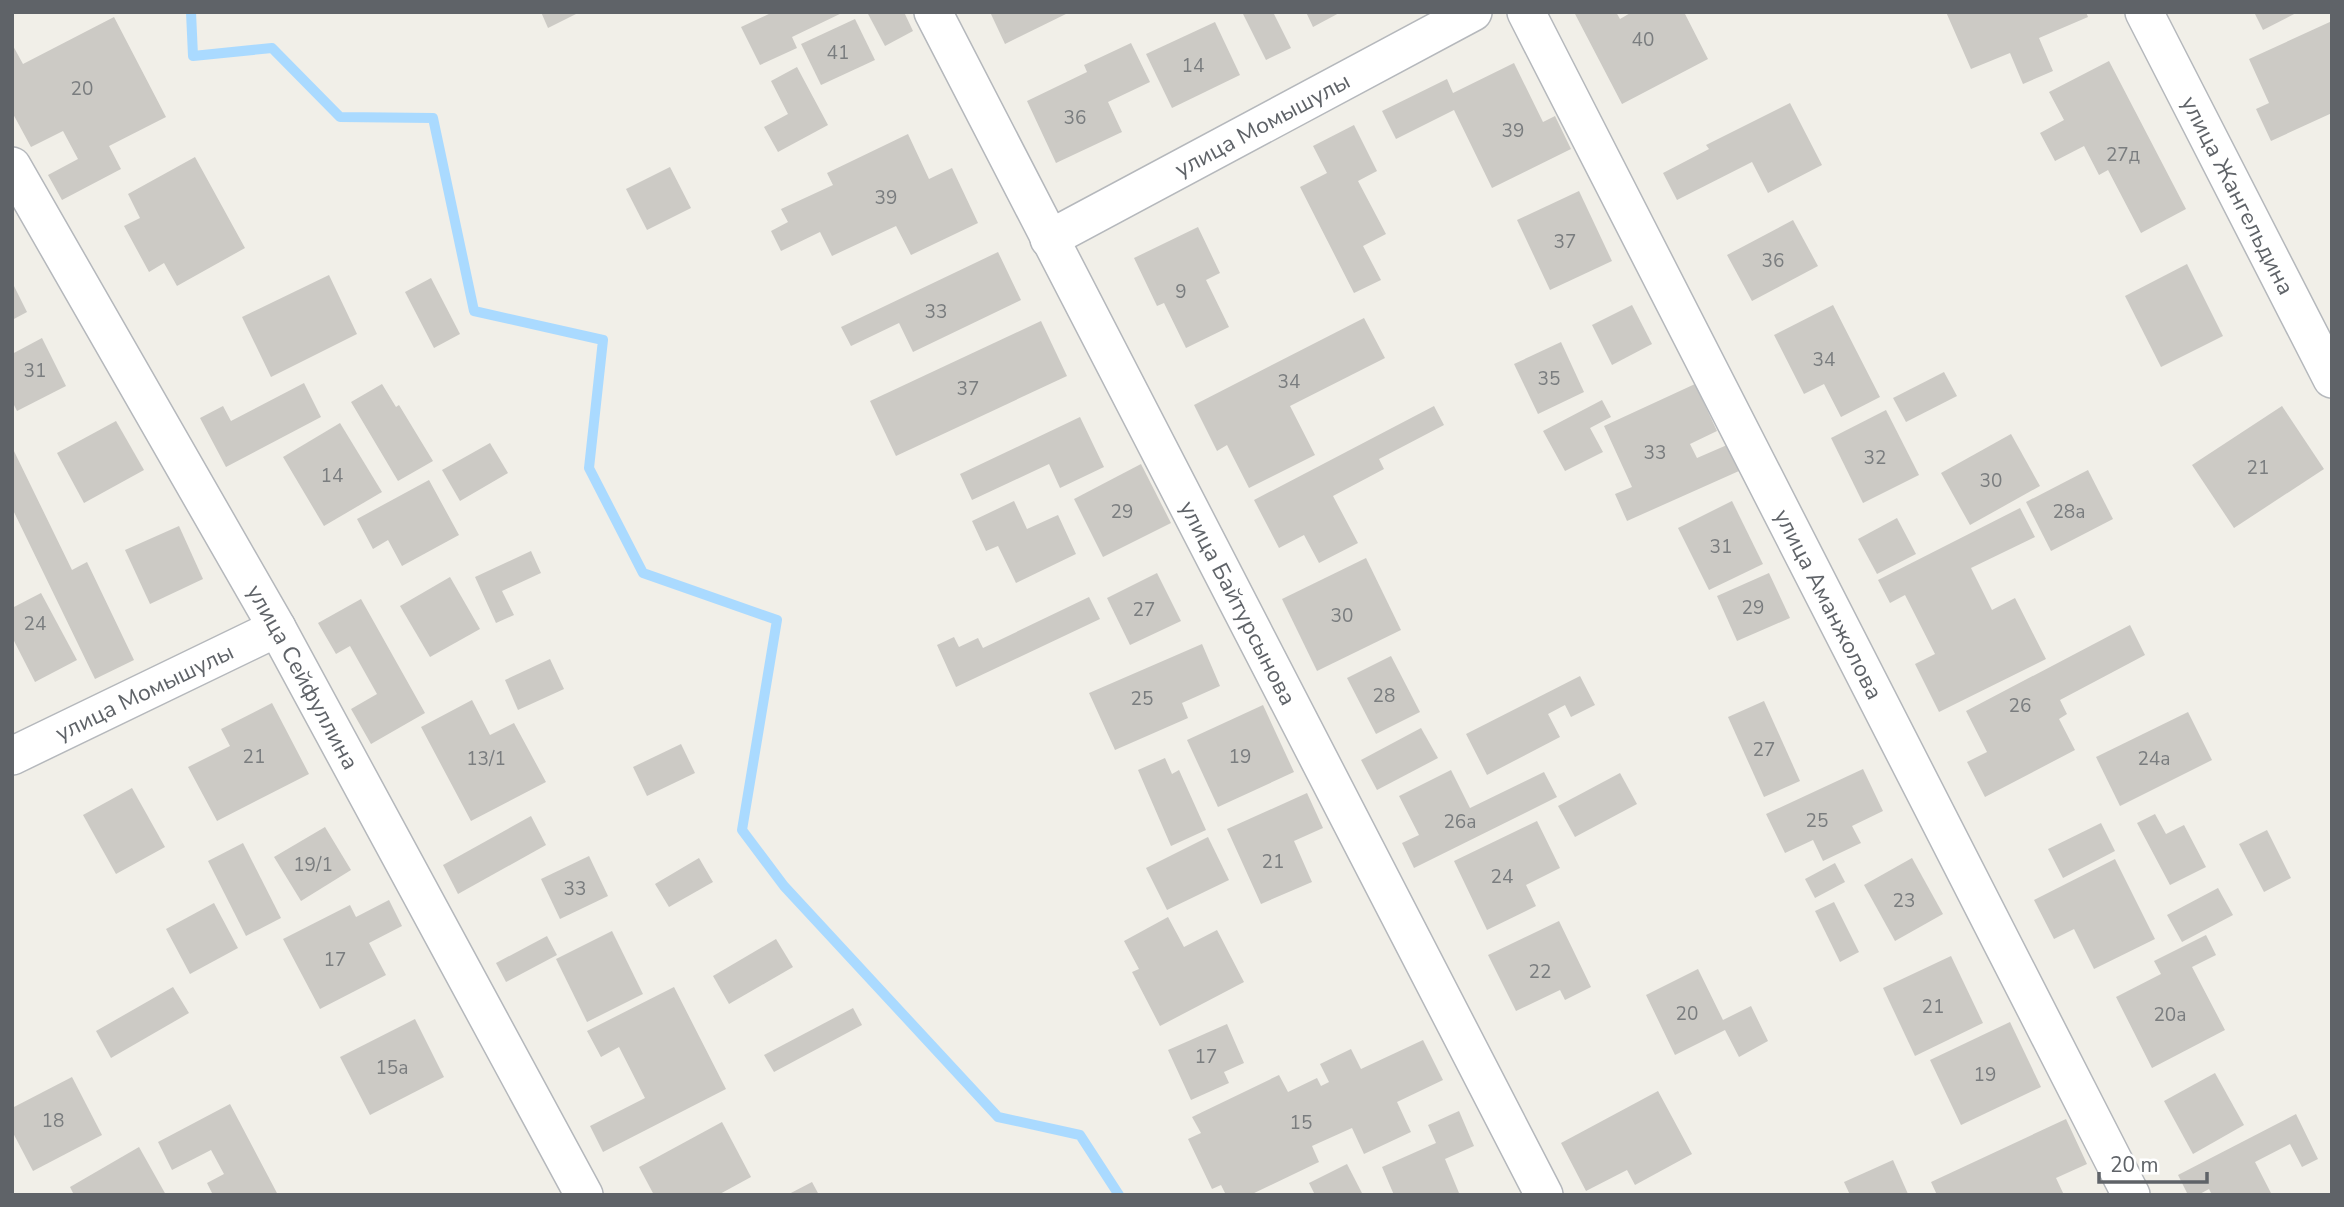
<svg xmlns="http://www.w3.org/2000/svg" width="2344" height="1207" font-family="'Nunito Sans',sans-serif">
<style>
.lines{fill:none;stroke-linecap:round;stroke-linejoin:round}
.stream{stroke:#aadaff;stroke-width:10}
.building{fill:#cccac5}
.minor-casing{stroke:#b5b8bc;stroke-width:40}
.minor{stroke:#fff;stroke-width:37}
.labels{text-anchor:middle;stroke-width:5;stroke-linejoin:round;paint-order:stroke}
.number-label{font-size:19px;fill:#7a7d7f}
.street-label{font-size:23px;fill:#5f6368;stroke:#fff}
</style>
<rect width="100%" height="100%" fill="#f1efe8"/>
<g class="lines">
<!-- stream -->
<polyline class="stream" points="191,12 193,56 272,48 340,117 433,118 474,311 603,340 589,468 643,573 777,620 742,830 784,886 998,1117 1080,1135 1119,1195"/>
</g>
<!-- building -->
<g class="building">
<polygon points="541,12 580,12 548,28"/>
<polygon points="773,12 844,12 792,37 797,48 760,65 741,27"/>
<polygon points="867,12 904,12 913,31 885,46"/>
<polygon points="990,12 1070,12 1005,44"/>
<polygon points="1242,12 1273,12 1291,48 1266,60"/>
<polygon points="1306,12 1341,12 1313,27"/>
<polygon points="1574,12 1616,12 1620,19 1632,12 1684,12 1708,59 1622,104"/>
<polygon points="1946,12 2086,12 2088,17 2039,38 2053,71 2023,84 2010,53 1971,69"/>
<polygon points="2254,12 2298,12 2263,30"/>
<polygon points="114,17 166,117 109,146 121,169 62,200 48,175 78,159 63,131 31,147 12,112 12,44 23,64"/>
<polygon points="855,19 875,60 821,85 801,44"/>
<polygon points="2332,21 2332,113 2271,141 2256,109 2269,103 2249,59"/>
<polygon points="1215,22 1240,75 1172,108 1146,54"/>
<polygon points="1131,43 1150,82 1108,102 1122,132 1056,163 1027,101 1087,72 1084,65"/>
<polygon points="2109,61 2186,209 2141,233 2108,170 2099,175 2084,146 2055,161 2040,133 2064,120 2049,92"/>
<polygon points="1514,63 1543,122 1555,116 1571,149 1492,188 1454,110 1396,139 1382,111 1447,79 1453,93"/>
<polygon points="797,67 828,125 778,152 764,127 788,114 771,81"/>
<polygon points="1790,103 1822,165 1768,193 1752,162 1677,200 1663,173 1709,149 1706,145"/>
<polygon points="1354,125 1377,171 1358,181 1386,234 1363,246 1381,280 1354,293 1300,187 1327,173 1313,146"/>
<polygon points="908,134 929,179 952,168 978,223 911,255 896,226 832,256 820,232 781,251 771,231 788,222 781,209 833,185 827,173"/>
<polygon points="195,157 245,248 177,286 164,263 149,272 124,226 140,218 128,194"/>
<polygon points="670,167 691,208 647,230 626,189"/>
<polygon points="1579,191 1612,261 1550,290 1517,220"/>
<polygon points="1793,220 1818,266 1752,301 1727,255"/>
<polygon points="1198,227 1220,273 1206,280 1229,327 1186,348 1164,303 1157,306 1134,258"/>
<polygon points="998,252 1021,300 913,352 899,323 851,346 841,327"/>
<polygon points="2187,264 2223,336 2161,367 2125,296"/>
<polygon points="329,275 357,334 271,377 242,317"/>
<polygon points="431,278 460,334 434,348 405,292"/>
<polygon points="12,282 27,312 12,320"/>
<polygon points="1632,305 1652,344 1612,365 1592,325"/>
<polygon points="1833,305 1880,397 1841,417 1824,384 1804,394 1774,335"/>
<polygon points="1364,318 1385,358 1290,406 1315,455 1249,488 1227,445 1217,451 1194,405"/>
<polygon points="1041,321 1067,376 896,456 870,401"/>
<polygon points="42,338 66,386 17,411 12,401 12,354"/>
<polygon points="1561,342 1584,392 1538,414 1514,364"/>
<polygon points="1944,372 1957,396 1906,422 1893,398"/>
<polygon points="304,383 321,417 226,467 200,418 223,406 231,421"/>
<polygon points="382,384 396,407 399,405 433,461 398,481 351,402"/>
<polygon points="1695,384 1717,431 1690,444 1697,458 1727,445 1739,471 1627,521 1615,494 1632,487 1604,426"/>
<polygon points="1602,400 1611,417 1590,428 1603,452 1565,471 1543,431"/>
<polygon points="1434,406 1444,425 1379,459 1384,469 1333,496 1358,543 1319,563 1304,535 1279,548 1254,500"/>
<polygon points="2282,406 2324,469 2234,528 2192,465"/>
<polygon points="1886,410 1919,475 1863,503 1831,438"/>
<polygon points="1080,417 1104,467 1060,488 1049,464 972,500 960,474"/>
<polygon points="116,421 144,470 84,503 57,453"/>
<polygon points="340,423 382,492 324,526 283,457"/>
<polygon points="2011,434 2040,486 1970,525 1941,473"/>
<polygon points="490,443 508,473 460,501 442,470"/>
<polygon points="12,447 72,570 87,562 134,660 95,679 12,508"/>
<polygon points="1141,464 1171,523 1103,557 1074,499"/>
<polygon points="2088,470 2113,519 2051,551 2026,502"/>
<polygon points="429,480 459,535 402,566 388,540 373,549 357,519"/>
<polygon points="1014,501 1027,529 1058,515 1076,554 1016,583 998,546 986,551 972,521"/>
<polygon points="1732,501 1763,564 1709,590 1678,528"/>
<polygon points="2020,508 2035,537 1971,568 1992,610 2015,598 2046,659 1939,712 1915,664 1935,654 1905,595 1890,603 1878,580"/>
<polygon points="1897,518 1916,554 1877,574 1858,539"/>
<polygon points="179,526 203,579 150,604 125,550"/>
<polygon points="531,551 541,573 502,591 514,615 496,623 475,577"/>
<polygon points="1366,558 1401,630 1317,671 1282,599"/>
<polygon points="1157,573 1181,621 1130,645 1107,598"/>
<polygon points="1769,573 1790,618 1737,641 1717,596"/>
<polygon points="450,577 480,629 430,657 400,606"/>
<polygon points="41,593 77,660 35,682 12,637 12,608"/>
<polygon points="1089,597 1100,619 956,687 937,645 954,637 959,647 978,638 983,648"/>
<polygon points="361,599 425,713 371,744 351,709 377,694 350,646 336,654 318,623"/>
<polygon points="2130,625 2145,655 2060,700 2067,714 2059,719 2075,750 1985,797 1967,762 1987,752 1966,711"/>
<polygon points="1202,644 1220,686 1182,703 1188,718 1115,750 1089,693"/>
<polygon points="1391,656 1420,712 1376,734 1347,678"/>
<polygon points="550,659 564,689 518,710 505,680"/>
<polygon points="1580,676 1595,705 1571,717 1565,705 1548,714 1560,737 1487,775 1466,734"/>
<polygon points="472,700 490,735 514,723 546,782 471,821 421,727"/>
<polygon points="1764,701 1800,781 1764,797 1728,717"/>
<polygon points="272,703 309,774 217,821 188,767 230,746 221,729"/>
<polygon points="1263,705 1294,772 1218,807 1187,740"/>
<polygon points="2188,712 2212,760 2120,806 2096,757"/>
<polygon points="1421,728 1438,758 1377,790 1361,760"/>
<polygon points="681,744 695,773 647,796 633,767"/>
<polygon points="1165,758 1172,774 1179,770 1206,830 1171,846 1138,770"/>
<polygon points="1863,769 1883,811 1852,826 1861,843 1823,861 1813,840 1785,853 1766,814"/>
<polygon points="1451,770 1470,808 1544,772 1557,797 1414,868 1402,843 1419,835 1399,796"/>
<polygon points="1620,773 1637,804 1575,837 1558,806"/>
<polygon points="132,788 165,847 116,874 83,815"/>
<polygon points="1307,793 1323,828 1294,841 1312,882 1261,904 1227,829"/>
<polygon points="2155,814 2166,834 2184,825 2206,867 2170,885 2137,823"/>
<polygon points="531,816 546,845 458,894 443,865"/>
<polygon points="1537,821 1560,868 1526,885 1536,906 1487,930 1454,861"/>
<polygon points="2101,823 2115,851 2063,878 2048,849"/>
<polygon points="325,827 351,870 301,901 274,857"/>
<polygon points="2267,830 2291,878 2264,892 2239,844"/>
<polygon points="1208,837 1229,880 1167,910 1146,868"/>
<polygon points="243,843 281,918 246,936 208,861"/>
<polygon points="589,856 608,896 560,919 541,879"/>
<polygon points="699,858 713,882 669,907 655,884"/>
<polygon points="1912,858 1943,914 1895,941 1864,885"/>
<polygon points="2115,859 2155,939 2094,969 2074,929 2054,939 2034,900"/>
<polygon points="1835,863 1845,882 1815,898 1805,879"/>
<polygon points="2218,888 2233,915 2182,942 2167,915"/>
<polygon points="389,900 402,926 369,943 386,975 320,1009 283,939 350,905 356,917"/>
<polygon points="1834,902 1859,952 1840,962 1815,911"/>
<polygon points="214,903 238,948 190,974 166,929"/>
<polygon points="1168,917 1184,947 1217,930 1244,982 1160,1026 1132,972 1139,969 1124,941"/>
<polygon points="1559,921 1591,987 1565,1000 1560,990 1516,1011 1488,955"/>
<polygon points="612,931 643,994 587,1022 556,959"/>
<polygon points="2206,935 2216,955 2192,967 2225,1030 2152,1068 2116,997 2161,974 2154,961"/>
<polygon points="547,936 557,955 506,982 496,963"/>
<polygon points="776,939 793,967 729,1004 713,976"/>
<polygon points="1951,956 1983,1023 1915,1056 1883,988"/>
<polygon points="1698,969 1723,1020 1751,1006 1768,1041 1739,1057 1725,1030 1675,1055 1646,995"/>
<polygon points="173,987 189,1013 111,1058 96,1031"/>
<polygon points="674,987 726,1089 603,1152 590,1126 645,1098 619,1047 601,1057 587,1031"/>
<polygon points="853,1008 862,1025 774,1072 764,1055"/>
<polygon points="415,1019 444,1077 370,1115 340,1057"/>
<polygon points="2010,1022 2041,1087 1961,1125 1930,1060"/>
<polygon points="1227,1024 1244,1063 1224,1072 1229,1083 1191,1100 1168,1050"/>
<polygon points="1423,1040 1443,1080 1397,1102 1411,1132 1364,1154 1352,1128 1312,1146 1319,1162 1250,1195 1226,1195 1221,1185 1212,1189 1188,1139 1201,1133 1192,1117 1279,1075 1288,1092 1317,1078 1321,1086 1329,1082 1320,1064 1351,1049 1361,1069"/>
<polygon points="2215,1073 2244,1125 2193,1154 2164,1101"/>
<polygon points="72,1077 102,1135 33,1171 12,1131 12,1108"/>
<polygon points="1658,1091 1692,1154 1635,1185 1627,1170 1586,1191 1561,1143"/>
<polygon points="230,1104 278,1195 213,1195 207,1183 224,1174 211,1150 172,1170 158,1142"/>
<polygon points="1459,1111 1474,1146 1445,1159 1459,1193 1455,1195 1394,1195 1382,1167 1436,1143 1428,1125"/>
<polygon points="2296,1114 2318,1159 2302,1167 2290,1144 2255,1162 2272,1195 2212,1195 2209,1189 2198,1195 2188,1195 2178,1175"/>
<polygon points="2066,1119 2087,1164 2056,1178 2064,1195 1937,1195 1931,1182"/>
<polygon points="722,1122 751,1177 718,1195 654,1195 639,1167"/>
<polygon points="139,1147 166,1195 74,1195 70,1187"/>
<polygon points="1893,1160 1908,1194 1850,1195 1844,1182"/>
<polygon points="1347,1164 1363,1195 1315,1195 1309,1183"/>
<polygon points="812,1182 819,1195 787,1195"/>
</g>
<g class="lines">
<!-- minor casing -->
<g class="minor-casing">
<g id="minor">
<path id="s1" d="M 933,12 L 1544,1195"/>
<path id="s2" d="M 1526,12 L 2131,1195"/>
<path id="s3" d="M 2144,12 L 2332,379"/>
<path id="s4" d="M 12,166 L 277,628 L 584,1195"/>
<path id="s5" d="M 1049,239 L 1473,12"/>
<path id="s6" d="M 12,756 L 277,628"/>
</g>
</g>
<!-- minor -->
<use href="#minor" class="minor"/>
</g>
<g class="labels">
<!-- number labels -->
<g class="number-label">
<text x="1643" y="46">40</text>
<text x="838" y="59">41</text>
<text x="1193" y="72">14</text>
<text x="82" y="95">20</text>
<text x="1075" y="124">36</text>
<text x="1513" y="137">39</text>
<text x="2123" y="161">27д</text>
<text x="886" y="204">39</text>
<text x="1565" y="248">37</text>
<text x="1773" y="267">36</text>
<text x="1181" y="298">9</text>
<text x="936" y="318">33</text>
<text x="1824" y="366">34</text>
<text x="35" y="377">31</text>
<text x="1549" y="385">35</text>
<text x="1289" y="388">34</text>
<text x="968" y="395">37</text>
<text x="1655" y="459">33</text>
<text x="1875" y="464">32</text>
<text x="2258" y="474">21</text>
<text x="332" y="482">14</text>
<text x="1991" y="487">30</text>
<text x="1122" y="518">29</text>
<text x="2069" y="518">28а</text>
<text x="1721" y="553">31</text>
<text x="1753" y="614">29</text>
<text x="1144" y="616">27</text>
<text x="1342" y="622">30</text>
<text x="35" y="630">24</text>
<text x="1384" y="702">28</text>
<text x="1142" y="705">25</text>
<text x="2020" y="712">26</text>
<text x="1764" y="756">27</text>
<text x="254" y="763">21</text>
<text x="1240" y="763">19</text>
<text x="486" y="765">13/1</text>
<text x="2154" y="765">24а</text>
<text x="1817" y="827">25</text>
<text x="1460" y="828">26а</text>
<text x="1273" y="868">21</text>
<text x="313" y="871">19/1</text>
<text x="1502" y="883">24</text>
<text x="575" y="895">33</text>
<text x="1904" y="907">23</text>
<text x="335" y="966">17</text>
<text x="1540" y="978">22</text>
<text x="1933" y="1013">21</text>
<text x="1687" y="1020">20</text>
<text x="2170" y="1021">20а</text>
<text x="1206" y="1063">17</text>
<text x="392" y="1074">15а</text>
<text x="1985" y="1081">19</text>
<text x="53" y="1127">18</text>
<text x="1301" y="1129">15</text>
</g>
<!-- street labels -->
<g class="street-label">
<text dy="8" stroke="none"><textPath href="#s5" startOffset="242">улица Момышулы</textPath></text>
<text dy="8" stroke="none"><textPath href="#s3" startOffset="206">улица Жангельдина</textPath></text>
<text dy="8" stroke="none"><textPath href="#s1" startOffset="665">улица Байтурсынова</textPath></text>
<text dy="8" stroke="none"><textPath href="#s2" startOffset="665">улица Аманжолова</textPath></text>
<text dy="8" stroke="none"><textPath href="#s4" startOffset="588">улица Сейфуллина</textPath></text>
<text dy="8" stroke="none"><textPath href="#s6" startOffset="147">улица Момышулы</textPath></text>
</g>
</g>
<!-- border -->
<rect width="2344" height="1207" fill="none" stroke="#5f6368" stroke-width="28"/>
<!-- scale -->
<path d="M2099 1172v10h108v-10" fill="none" stroke="#5f6368" stroke-width="3.5"/>
<text x="2110" y="1172" font-size="21" fill="#5f6368" stroke="#ffffff" stroke-width="5" paint-order="stroke">20 m</text>
</svg>
